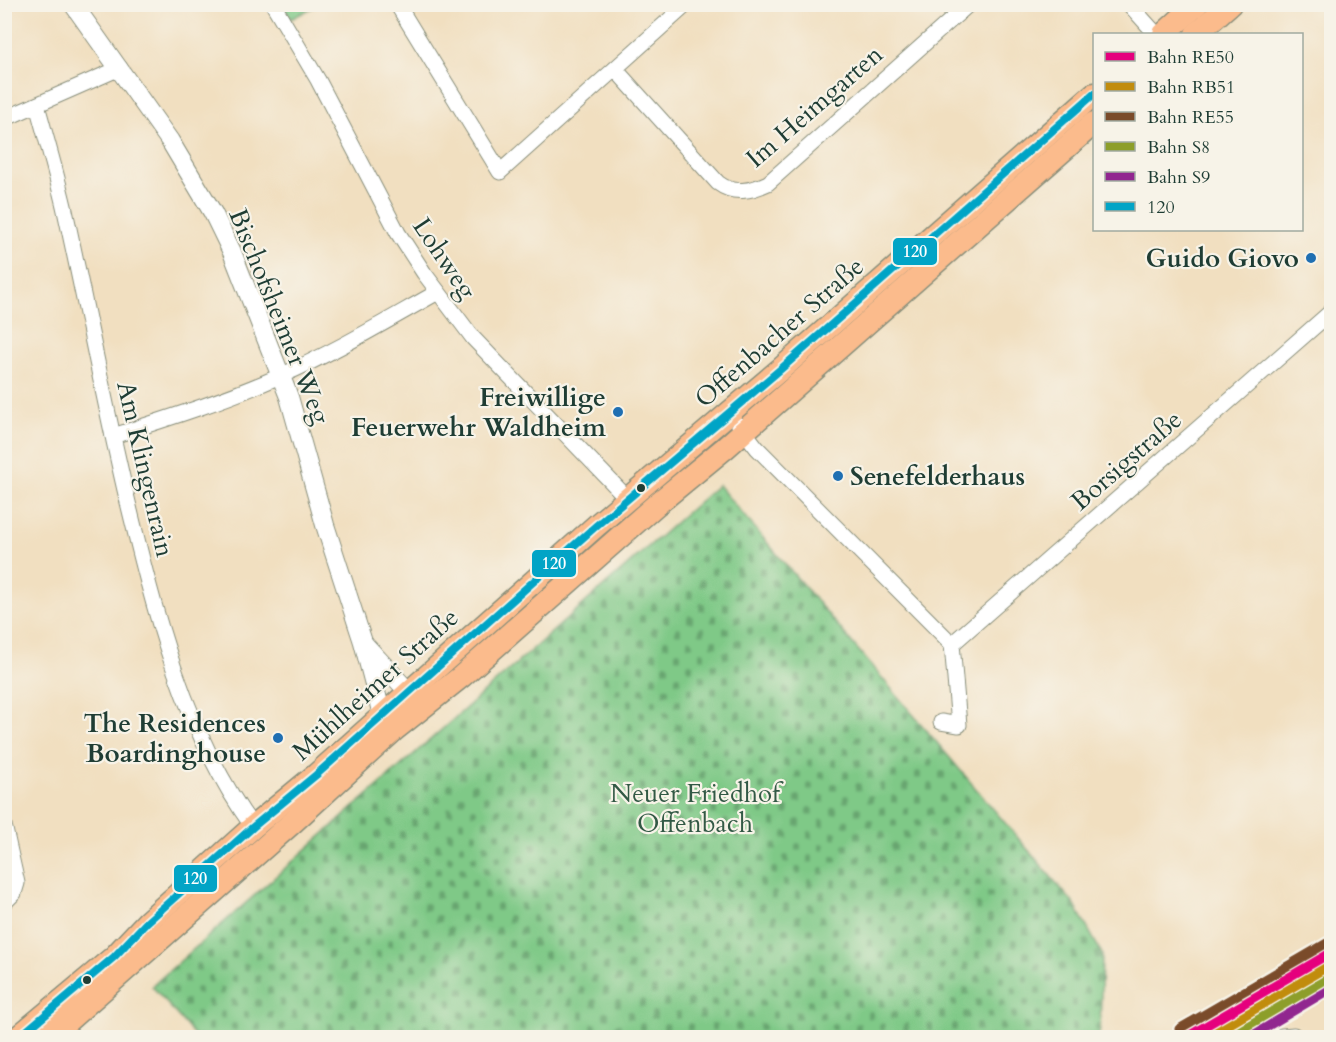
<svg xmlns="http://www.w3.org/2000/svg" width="1336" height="1042" font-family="Cardo,serif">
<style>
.cemetery{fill:url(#cemetery-stones);stroke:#4f835e;stroke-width:1.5}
.park{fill:url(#park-crowns);stroke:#4f835e;stroke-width:1.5}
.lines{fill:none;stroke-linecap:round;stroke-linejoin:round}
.minor-casing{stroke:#888e7a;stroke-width:17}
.tertiary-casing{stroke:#888e7a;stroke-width:20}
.primary-casing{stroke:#888e7a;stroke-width:25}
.minor{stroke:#fff;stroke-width:15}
.tertiary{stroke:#fff;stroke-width:18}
.primary{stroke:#fbbb8c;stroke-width:22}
.bus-1-casing{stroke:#f7f3e8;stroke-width:12}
.bus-1{stroke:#02a4c6;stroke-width:8}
.rail-1-casing{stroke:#f7f3e8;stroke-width:14}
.rail-2-casing{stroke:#f7f3e8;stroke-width:14}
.rail-3-casing{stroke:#f7f3e8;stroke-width:14}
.rail-4-casing{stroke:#f7f3e8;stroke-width:14}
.rail-5-casing{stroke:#f7f3e8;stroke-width:14}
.rail-1{stroke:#e5007d;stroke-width:9}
.rail-2{stroke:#c18c0d;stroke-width:9}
.rail-3{stroke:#7a4b2a;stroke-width:9}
.rail-4{stroke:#8d9e2a;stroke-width:9}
.rail-5{stroke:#91268f;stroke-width:9}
.poi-dot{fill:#1f6fb2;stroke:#f7f3e8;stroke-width:2}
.bus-dot{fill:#1f3d34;stroke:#f7f3e8;stroke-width:2}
.labels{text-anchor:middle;stroke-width:4.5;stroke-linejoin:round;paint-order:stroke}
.street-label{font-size:26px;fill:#1f3d34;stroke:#f7f3e8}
.poi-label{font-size:26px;font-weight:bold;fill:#1f3d34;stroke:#f7f3e8;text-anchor:end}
.park-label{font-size:26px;fill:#325945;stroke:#f7f3e8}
.line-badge{stroke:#f7f3e8;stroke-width:2}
.badge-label{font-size:16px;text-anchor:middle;font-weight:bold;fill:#fff}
</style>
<defs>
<pattern id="cemetery-stones" width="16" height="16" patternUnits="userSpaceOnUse" patternTransform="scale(1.5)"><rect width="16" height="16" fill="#7fc987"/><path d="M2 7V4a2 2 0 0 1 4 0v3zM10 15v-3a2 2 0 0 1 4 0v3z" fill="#67a46f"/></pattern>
<pattern id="park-crowns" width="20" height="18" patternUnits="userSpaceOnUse" patternTransform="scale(1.5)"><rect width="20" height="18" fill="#7fc987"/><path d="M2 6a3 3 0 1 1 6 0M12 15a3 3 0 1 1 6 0" fill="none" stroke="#67a46f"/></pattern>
</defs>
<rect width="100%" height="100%" fill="#f7f3e8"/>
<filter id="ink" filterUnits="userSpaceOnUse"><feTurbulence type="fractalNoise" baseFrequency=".0167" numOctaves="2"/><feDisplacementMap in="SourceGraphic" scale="12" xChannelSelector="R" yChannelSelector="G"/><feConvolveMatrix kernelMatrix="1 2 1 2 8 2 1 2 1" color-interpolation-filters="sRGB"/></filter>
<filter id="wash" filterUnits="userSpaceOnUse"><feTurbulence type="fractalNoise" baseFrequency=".008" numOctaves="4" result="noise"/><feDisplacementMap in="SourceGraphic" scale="24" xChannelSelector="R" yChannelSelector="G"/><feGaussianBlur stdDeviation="1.35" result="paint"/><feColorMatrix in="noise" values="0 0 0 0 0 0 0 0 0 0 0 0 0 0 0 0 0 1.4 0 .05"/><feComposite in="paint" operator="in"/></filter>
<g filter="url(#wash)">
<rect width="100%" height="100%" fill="#f1dfc0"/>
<!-- cemetery -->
<polygon class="cemetery" points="718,485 1074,904 1102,954 1100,1033 1093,1038 196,1037 152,986"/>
<!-- park -->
<polygon class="park" points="282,5 317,5 291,19"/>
</g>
<g filter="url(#ink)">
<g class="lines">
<!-- minor casing -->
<g class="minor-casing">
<g id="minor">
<polyline points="273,4 318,80 398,233 424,273 473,338 629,500"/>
<polyline points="397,4 500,172 687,4"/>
<polyline points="1129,4 1156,34"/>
<path d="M 615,69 L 718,183 C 734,195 751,191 768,183 L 969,4"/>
<path d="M 37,105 C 46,138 56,172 64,206 C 85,300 103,396 125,490 C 153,606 182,729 253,827"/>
<polyline points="4,119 120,68"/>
<polyline points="739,425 757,448 952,644"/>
<path d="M 113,436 C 169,418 226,400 280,376 C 335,352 386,321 438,292"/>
<polyline points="952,644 1332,311"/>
<polyline points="941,722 959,725 952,644"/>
<polyline points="4,825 17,883 14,893 4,903"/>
<polyline points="1262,1038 1294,1035"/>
</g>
</g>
<!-- tertiary casing -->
<g class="tertiary-casing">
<g id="tertiary">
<polyline points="73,4 170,141 213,213 232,252 289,397 325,525 363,642 382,715 389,724"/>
<polyline points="364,644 417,701"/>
</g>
</g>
<!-- primary casing -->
<g class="primary-casing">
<g id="primary">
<polyline points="1164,34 1197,4"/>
<polyline points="1196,34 1230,4"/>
<polyline points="17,1038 114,957 147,922 253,827 316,775 597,525 782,368 1094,94"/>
<polyline points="48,1038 293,822 394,730 462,676 657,504 725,448 1094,123"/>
</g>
</g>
<!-- minor -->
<use href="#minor" class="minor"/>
<!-- tertiary -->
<use href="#tertiary" class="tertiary"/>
<!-- primary -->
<use href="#primary" class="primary"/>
<!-- bus-1 casing -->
<g class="bus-1-casing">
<polyline id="bus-1" points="18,1038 114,957 147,922 253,827 316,775 597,525 782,368 1094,94"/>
</g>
<!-- bus-1 -->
<use href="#bus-1" class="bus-1"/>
<!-- rail-1 casing -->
<g class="rail-1-casing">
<polyline id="rail-1" points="1185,1038 1332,952"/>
</g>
<!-- rail-2 casing -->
<g class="rail-2-casing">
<polyline id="rail-2" points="1206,1038 1332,964"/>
</g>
<!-- rail-3 casing -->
<g class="rail-3-casing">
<polyline id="rail-3" points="1179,1029 1327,943"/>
</g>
<!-- rail-4 casing -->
<g class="rail-4-casing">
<polyline id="rail-4" points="1227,1038 1332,976"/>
</g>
<!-- rail-5 casing -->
<g class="rail-5-casing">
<polyline id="rail-5" points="1248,1038 1332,988"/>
</g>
<!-- rail-1 -->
<use href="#rail-1" class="rail-1"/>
<!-- rail-2 -->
<use href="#rail-2" class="rail-2"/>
<!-- rail-3 -->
<use href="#rail-3" class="rail-3"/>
<!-- rail-4 -->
<use href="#rail-4" class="rail-4"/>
<!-- rail-5 -->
<use href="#rail-5" class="rail-5"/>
</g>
</g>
<!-- markers -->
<g class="poi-dot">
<circle cx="1311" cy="258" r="6"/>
<circle cx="618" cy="412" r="6"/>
<circle cx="838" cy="476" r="6"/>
<circle cx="278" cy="738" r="6"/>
</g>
<g class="bus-dot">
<circle cx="641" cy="488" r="5"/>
<circle cx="87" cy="980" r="5"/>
</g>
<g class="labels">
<!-- street labels -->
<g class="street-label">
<text transform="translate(814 106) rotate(-41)" y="9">Im Heimgarten</text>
<text transform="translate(445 258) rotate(56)" y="9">Lohweg</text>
<text transform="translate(280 316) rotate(68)" y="9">Bischofsheimer Weg</text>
<text transform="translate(779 332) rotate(-41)" y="9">Offenbacher Straße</text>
<text transform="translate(1126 460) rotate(-41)" y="9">Borsigstraße</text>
<text transform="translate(146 469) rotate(77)" y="9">Am Klingenrain</text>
<text transform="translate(375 684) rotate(-42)" y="9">Mühlheimer Straße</text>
</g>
<!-- poi labels -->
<g class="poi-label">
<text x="1299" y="267">Guido Giovo</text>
<text x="606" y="406">Freiwillige<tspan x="606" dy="30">Feuerwehr Waldheim</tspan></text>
<text x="850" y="485" text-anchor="start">Senefelderhaus</text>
<text x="266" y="732">The Residences<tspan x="266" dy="30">Boardinghouse</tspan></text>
</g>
<!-- park labels -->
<g class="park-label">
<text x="695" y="802">Neuer Friedhof<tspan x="695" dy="30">Offenbach</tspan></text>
</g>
</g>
<g class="line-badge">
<rect x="892" y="237" width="46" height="29" rx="6" fill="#02a4c6"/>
<rect x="531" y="549" width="46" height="29" rx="6" fill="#02a4c6"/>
<rect x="173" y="864" width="45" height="29" rx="6" fill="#02a4c6"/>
</g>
<g class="badge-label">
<text x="915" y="257">120</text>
<text x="554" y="569">120</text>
<text x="195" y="884">120</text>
</g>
<!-- margin -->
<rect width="1336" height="1042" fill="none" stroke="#f7f3e8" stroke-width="24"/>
<!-- legend -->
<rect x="1093" y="33" width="210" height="198" fill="#f7f3e8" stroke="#a1aaa0" stroke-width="1.5"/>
<rect x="1105" y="52" width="30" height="9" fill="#e5007d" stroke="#a1aaa0" stroke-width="1.5"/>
<text x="1147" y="63" font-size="18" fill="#1f3d34">Bahn RE50</text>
<rect x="1105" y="82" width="30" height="9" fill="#c18c0d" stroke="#a1aaa0" stroke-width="1.5"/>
<text x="1147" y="93" font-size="18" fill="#1f3d34">Bahn RB51</text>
<rect x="1105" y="112" width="30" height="9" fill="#7a4b2a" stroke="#a1aaa0" stroke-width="1.5"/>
<text x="1147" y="123" font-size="18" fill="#1f3d34">Bahn RE55</text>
<rect x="1105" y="142" width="30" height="9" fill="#8d9e2a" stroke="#a1aaa0" stroke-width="1.5"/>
<text x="1147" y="153" font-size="18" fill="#1f3d34">Bahn S8</text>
<rect x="1105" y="172" width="30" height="9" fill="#91268f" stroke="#a1aaa0" stroke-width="1.5"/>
<text x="1147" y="183" font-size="18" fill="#1f3d34">Bahn S9</text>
<rect x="1105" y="202" width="30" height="9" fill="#02a4c6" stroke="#a1aaa0" stroke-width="1.5"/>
<text x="1147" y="213" font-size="18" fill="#1f3d34">120</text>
</svg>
